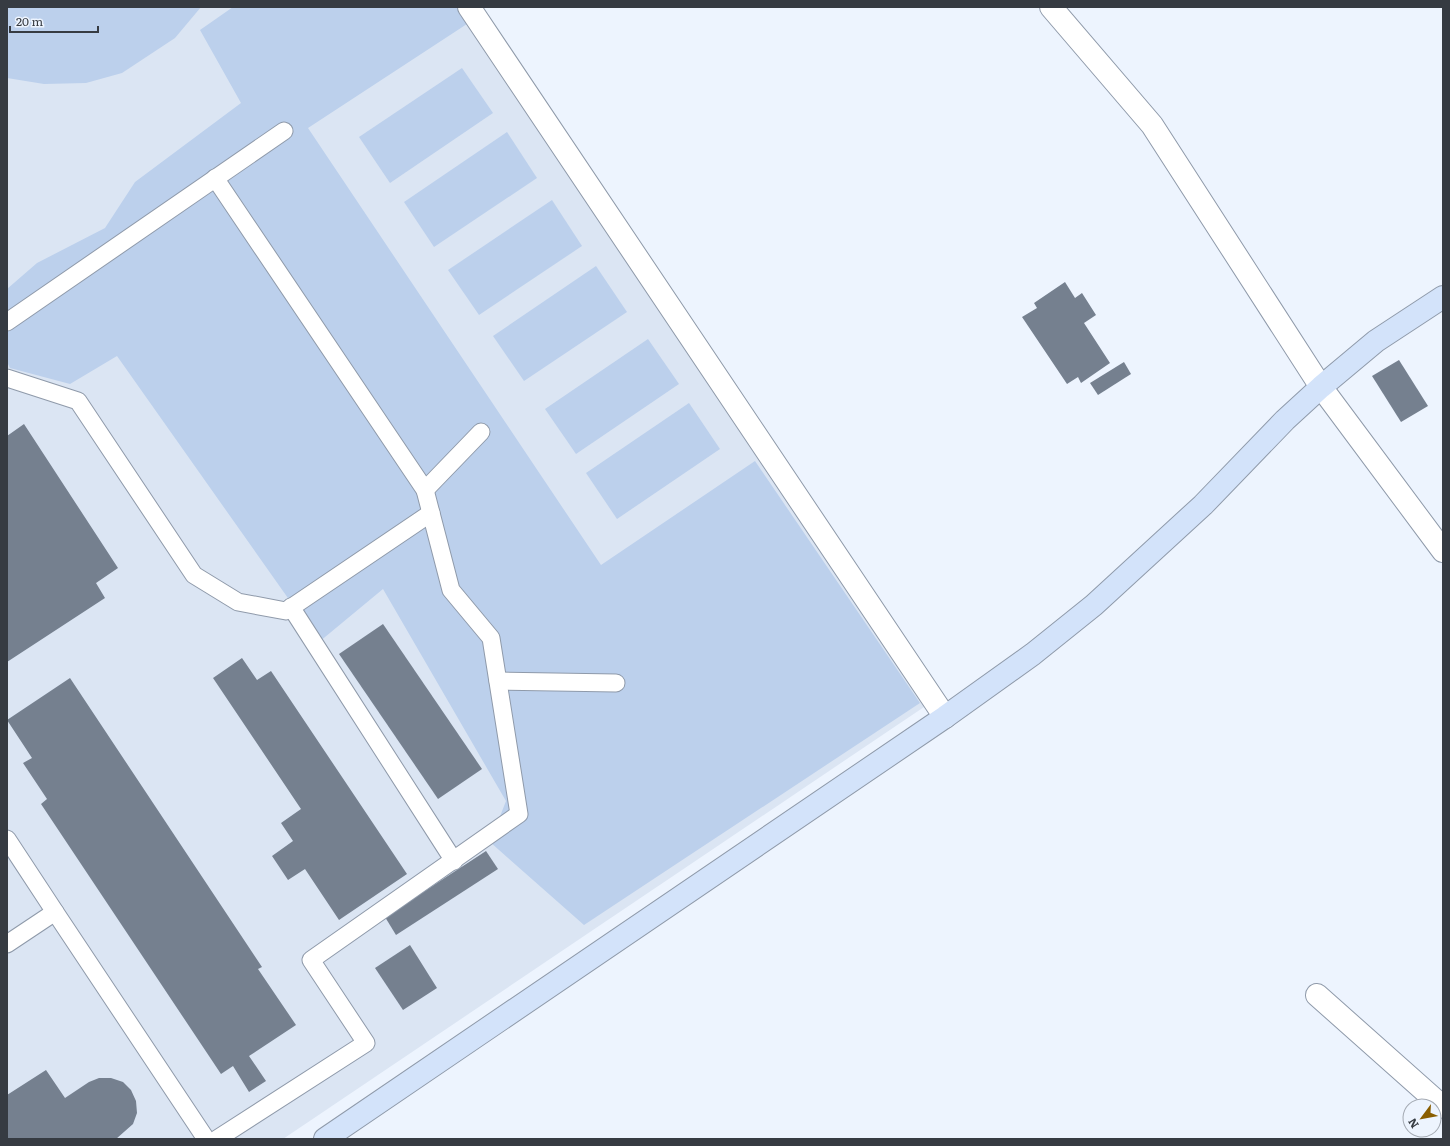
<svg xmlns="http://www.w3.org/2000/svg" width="1450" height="1146" font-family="Literata,serif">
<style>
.built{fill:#dbe5f3}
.green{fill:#bcd0ec}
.building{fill:#75808f}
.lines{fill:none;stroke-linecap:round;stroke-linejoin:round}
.lane-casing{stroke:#8f9aaa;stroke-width:19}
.street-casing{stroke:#8f9aaa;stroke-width:24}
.secondary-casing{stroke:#8f9aaa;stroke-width:24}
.lane{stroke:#fff;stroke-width:17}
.street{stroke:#fff;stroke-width:22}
.secondary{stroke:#d3e3fa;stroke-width:22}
</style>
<rect width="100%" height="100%" fill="#edf4fe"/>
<!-- built -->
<polygon class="built" points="7,7 462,7 927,705 283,1139 7,1139"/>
<!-- green -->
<g class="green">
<polygon points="7,7 201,7 175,38 122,73 86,83 44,84 7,78"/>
<polygon points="233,7 460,7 470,22 308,128 601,565 755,461 920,703 584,925 490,842 506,801 383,589 319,642 117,356 70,384 10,368 7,362 7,289 37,263 105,228 135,182 241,103 200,30"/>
<polygon points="462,68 493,113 390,183 359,137"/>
<polygon points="507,132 537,178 434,247 404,202"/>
<polygon points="552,200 582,246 479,315 448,270"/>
<polygon points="596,266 627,312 524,381 493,336"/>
<polygon points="648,339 679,384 576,454 545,409"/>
<polygon points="689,403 720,449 617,519 586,473"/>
</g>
<!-- building -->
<g class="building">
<polygon points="1065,282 1075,298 1082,293 1096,315 1084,323 1110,363 1081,383 1078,377 1067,384 1022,317 1037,308 1034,303"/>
<polygon points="1399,360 1428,406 1401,422 1372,376"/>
<polygon points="1124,362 1131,374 1098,395 1090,383"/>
<polygon points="24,424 118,568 96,583 105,598 7,662 7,436"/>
<polygon points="383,624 482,769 438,799 339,654"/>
<polygon points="242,658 257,680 271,671 407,874 339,920 305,869 288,880 272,856 293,841 281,823 301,809 213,678"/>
<polygon points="70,678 262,967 258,969 296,1025 249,1056 266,1081 249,1092 233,1066 221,1074 41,804 47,799 23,763 32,758 7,720"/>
<polygon points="486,851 498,869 396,935 385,917"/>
<polygon points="410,945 437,988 403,1010 375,968"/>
<polygon points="46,1070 65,1098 89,1082 99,1078 111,1078 123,1082 131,1090 136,1101 137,1113 133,1124 116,1139 7,1139 7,1095"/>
</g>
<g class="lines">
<!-- lane casing -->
<g class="lane-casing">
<g id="lane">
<polyline points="215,178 425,490 451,590 491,638 519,814 311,960 366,1043 217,1139"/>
<polyline points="7,322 284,131"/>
<polyline points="7,378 78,401 194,575 238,602 286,611 431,513"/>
<polyline points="425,490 481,432"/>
<polyline points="291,607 454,861"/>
<polyline points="498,681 616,683"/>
<polyline points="7,839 55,912 7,944"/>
<polyline points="55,912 206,1139"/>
</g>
</g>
<!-- street casing -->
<g class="street-casing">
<g id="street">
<polyline points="469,7 945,717"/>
<polyline points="1051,7 1152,125 1321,387 1443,551"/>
<polyline points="1317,995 1443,1107"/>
</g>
</g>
<!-- secondary casing -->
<g class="secondary-casing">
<polyline id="secondary" points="325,1139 945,717 1033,654 1094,605 1203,505 1285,420 1321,387 1376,341 1443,297"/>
</g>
<!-- lane -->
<use href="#lane" class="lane"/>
<!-- street -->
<use href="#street" class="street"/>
<!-- secondary -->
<use href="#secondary" class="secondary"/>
</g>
<!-- border -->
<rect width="1450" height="1146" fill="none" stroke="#363b42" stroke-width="16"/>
<!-- north arrow -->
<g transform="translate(1422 1118) rotate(238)"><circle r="19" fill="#edf4fe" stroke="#a4aab3"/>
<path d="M0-3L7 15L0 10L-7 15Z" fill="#8a5e00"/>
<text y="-6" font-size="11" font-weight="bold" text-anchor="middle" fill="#363b42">N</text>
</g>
<!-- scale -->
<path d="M10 26v6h88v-6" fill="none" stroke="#363b42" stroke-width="2"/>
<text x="16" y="26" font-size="12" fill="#363b42" stroke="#edf4fe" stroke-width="3" paint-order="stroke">20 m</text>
</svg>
